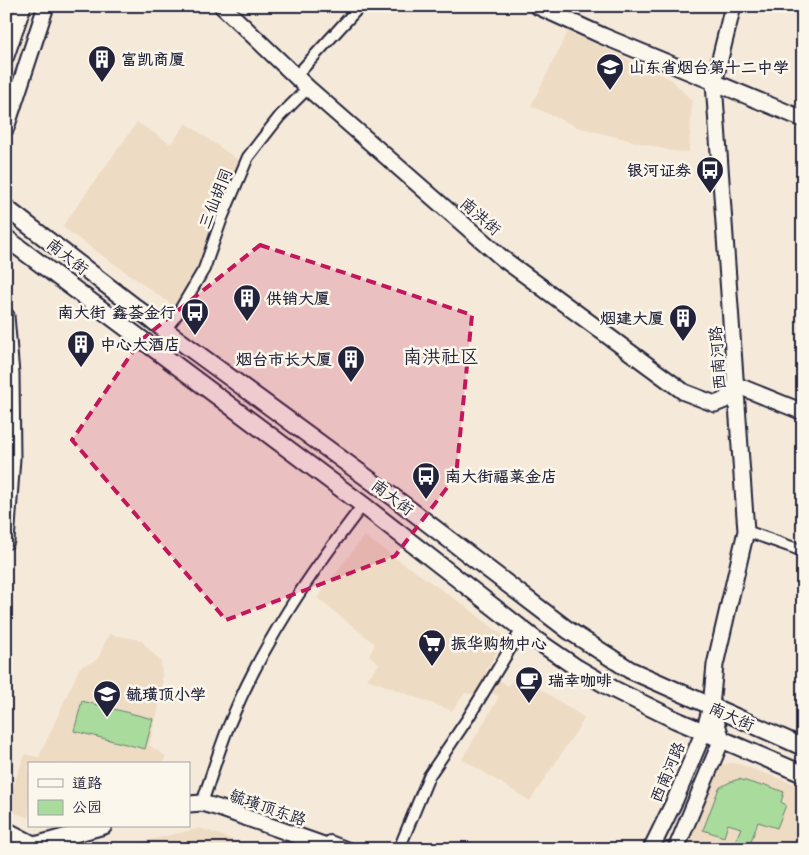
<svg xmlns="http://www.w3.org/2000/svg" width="809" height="855" font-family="'Architects Daughter','LXGW WenKai TC',sans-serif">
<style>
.built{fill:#eedbc4}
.green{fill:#a9db9c;stroke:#667e6c}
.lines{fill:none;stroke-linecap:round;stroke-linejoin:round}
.street-casing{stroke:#22223b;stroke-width:14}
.secondary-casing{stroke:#22223b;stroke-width:19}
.primary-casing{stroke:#22223b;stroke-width:20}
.street{stroke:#fbf7ec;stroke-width:10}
.secondary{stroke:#fbf7ec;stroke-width:15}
.primary{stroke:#fbf7ec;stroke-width:16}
.marked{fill:#c2185b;fill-opacity:0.2;stroke:#c2185b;stroke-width:4;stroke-dasharray:10 6;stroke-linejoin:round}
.labels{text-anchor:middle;stroke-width:5;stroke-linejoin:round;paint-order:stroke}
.poi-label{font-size:16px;font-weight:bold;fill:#22223b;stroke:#fbf7ec;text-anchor:start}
.street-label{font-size:16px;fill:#22223b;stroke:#fbf7ec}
.quarter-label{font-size:19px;fill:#22223b;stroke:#fbf7ec}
</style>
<rect width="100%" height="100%" fill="#f5eada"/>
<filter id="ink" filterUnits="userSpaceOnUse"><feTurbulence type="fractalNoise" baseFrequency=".02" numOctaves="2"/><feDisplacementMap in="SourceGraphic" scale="10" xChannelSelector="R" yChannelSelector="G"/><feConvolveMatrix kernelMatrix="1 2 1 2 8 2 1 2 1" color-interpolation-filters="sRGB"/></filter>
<g filter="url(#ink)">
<!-- built -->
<g class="built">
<polygon points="568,31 672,80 692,101 689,152 671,151 577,127 531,106"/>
<polygon points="137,122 171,144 186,123 241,162 200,268 175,307 62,227"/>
<polygon points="364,536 468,608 506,638 486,670 508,686 517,674 585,718 530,801 462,759 499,697 481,686 475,695 465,693 452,711 367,679 379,664 369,655 375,644 317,598"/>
<polygon points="109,634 141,640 161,662 163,691 149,745 166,756 162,764 29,764 29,818 6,810 6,805 25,754 39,757 80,667 97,660"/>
<polygon points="730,763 739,764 803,787 803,849 685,849 718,772 723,765"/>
<polygon points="200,828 260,849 111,849"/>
</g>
<!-- green -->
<g class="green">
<polygon points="82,701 153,719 145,749 74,731"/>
<polygon points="739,779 762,786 763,784 784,792 781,802 786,805 777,828 758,822 749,847 732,842 736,839 741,828 728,824 724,837 703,830 719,788 730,782"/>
</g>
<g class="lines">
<!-- street casing -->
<g class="street-casing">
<g id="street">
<polyline points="296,76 360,6"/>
<polyline points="165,330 178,313 204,269 222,218 248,157 280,116 308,88"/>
<polyline points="746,531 803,551"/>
<path d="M 202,803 C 211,777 219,750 229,725 C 262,644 310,573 363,505"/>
<polyline points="330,841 351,849"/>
<polyline points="399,849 429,776 468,718 522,629"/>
</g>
</g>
<!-- secondary casing -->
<g class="secondary-casing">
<g id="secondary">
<polyline points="222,6 308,88 502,258 684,392 715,404 725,400 736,385"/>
<polyline points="537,6 603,36 803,119"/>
<polyline points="6,56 23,6"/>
<polyline points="6,128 46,6"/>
<polyline points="6,316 11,374 12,458 6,541"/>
<polyline points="736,385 803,412"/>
<polyline points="189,804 202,803 219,808 335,849"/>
<polyline points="6,830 35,845"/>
<polyline points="34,849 35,845 104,826"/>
<polyline points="651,849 675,800 704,731 711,707 715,665 746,531 714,83 733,6"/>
<polyline points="676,849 722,739 711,707"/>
</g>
</g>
<!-- primary casing -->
<g class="primary-casing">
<g id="primary">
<polyline points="6,208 165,330 396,499 568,630 630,670 803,747"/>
<polyline points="6,238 363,505 536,640 577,668 613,689 676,720 803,774"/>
</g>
</g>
<!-- street -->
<use href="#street" class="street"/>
<!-- secondary -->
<use href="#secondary" class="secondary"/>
<!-- primary -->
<use href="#primary" class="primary"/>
</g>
</g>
<!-- marked area -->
<path class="marked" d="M 260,245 L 472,315 L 456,476 L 395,556 L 226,620 L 72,440 L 141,340 Z"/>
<!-- icons -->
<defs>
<g id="building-pin" transform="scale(1.4375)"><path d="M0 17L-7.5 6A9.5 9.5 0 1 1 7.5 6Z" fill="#22223b" stroke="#fbf7ec"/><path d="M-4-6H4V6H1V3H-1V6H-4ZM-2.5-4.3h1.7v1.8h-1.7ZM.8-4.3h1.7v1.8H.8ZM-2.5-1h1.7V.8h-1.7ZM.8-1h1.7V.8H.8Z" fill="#fff"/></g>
<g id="school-pin" transform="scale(1.4375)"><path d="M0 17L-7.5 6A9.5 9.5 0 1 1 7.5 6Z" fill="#22223b" stroke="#fbf7ec"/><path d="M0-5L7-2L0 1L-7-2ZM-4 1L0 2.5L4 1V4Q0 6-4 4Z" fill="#fff"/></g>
<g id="bus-pin" transform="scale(1.4375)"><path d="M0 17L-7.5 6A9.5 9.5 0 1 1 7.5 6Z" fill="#22223b" stroke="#fbf7ec"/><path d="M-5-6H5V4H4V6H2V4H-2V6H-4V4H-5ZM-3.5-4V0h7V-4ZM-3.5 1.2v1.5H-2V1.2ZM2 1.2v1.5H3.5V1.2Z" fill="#fff"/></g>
<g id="supermarket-pin" transform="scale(1.4375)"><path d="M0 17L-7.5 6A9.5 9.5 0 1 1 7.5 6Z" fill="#22223b" stroke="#fbf7ec"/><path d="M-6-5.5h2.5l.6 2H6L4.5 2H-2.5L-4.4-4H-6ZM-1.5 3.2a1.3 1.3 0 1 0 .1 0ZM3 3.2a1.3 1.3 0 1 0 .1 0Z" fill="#fff"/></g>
<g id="cafe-pin" transform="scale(1.4375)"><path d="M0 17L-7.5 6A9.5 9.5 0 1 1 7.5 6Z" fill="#22223b" stroke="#fbf7ec"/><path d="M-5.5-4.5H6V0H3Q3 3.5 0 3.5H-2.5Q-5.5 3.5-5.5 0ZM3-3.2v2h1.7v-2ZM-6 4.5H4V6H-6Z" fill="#fff"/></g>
</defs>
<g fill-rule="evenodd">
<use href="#building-pin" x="102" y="59"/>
<use href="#school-pin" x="610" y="67"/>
<use href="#bus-pin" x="710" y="170"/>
<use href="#building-pin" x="247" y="298"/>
<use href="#bus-pin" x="195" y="312"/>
<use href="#building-pin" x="683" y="318"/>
<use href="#building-pin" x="81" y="344"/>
<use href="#building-pin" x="351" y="359"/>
<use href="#bus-pin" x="426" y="476"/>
<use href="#supermarket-pin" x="432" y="643"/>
<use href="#cafe-pin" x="529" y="680"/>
<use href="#school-pin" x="107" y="694"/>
</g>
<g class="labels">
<!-- poi labels -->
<g class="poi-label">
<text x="121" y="65">富凯商厦</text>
<text x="629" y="73">山东省烟台第十二中学</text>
<text x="691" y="176" text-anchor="end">银河证券</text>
<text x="266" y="304">供销大厦</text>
<text x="176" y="318" text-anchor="end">南大街 鑫荟金行</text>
<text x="664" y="324" text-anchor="end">烟建大厦</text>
<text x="100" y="350">中心大酒店</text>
<text x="332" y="365" text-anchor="end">烟台市长大厦</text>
<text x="445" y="482">南大街福莱金店</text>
<text x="451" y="649">振华购物中心</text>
<text x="548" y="686">瑞幸咖啡</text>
<text x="126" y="700">毓璜顶小学</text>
</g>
<!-- street labels -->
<g class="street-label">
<text transform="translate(215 198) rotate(-68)" y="6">三仙胡同</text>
<text transform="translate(481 216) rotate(41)" y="6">南洪街</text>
<text transform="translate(68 256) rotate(38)" y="6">南大街</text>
<text transform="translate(717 358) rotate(-94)" y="6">西南河路</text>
<text transform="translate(393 497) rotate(37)" y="6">南大街</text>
<text transform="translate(732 716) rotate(24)" y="6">南大街</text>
<text transform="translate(667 772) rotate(-67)" y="6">西南河路</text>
<text transform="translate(268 807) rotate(19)" y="6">毓璜顶东路</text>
</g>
<!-- quarter labels -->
<g class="quarter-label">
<text x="441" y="363">南洪社区</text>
</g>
</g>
<!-- margin -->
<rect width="809" height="855" fill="none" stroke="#fbf7ec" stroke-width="25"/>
<rect x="12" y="12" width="784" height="830" fill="none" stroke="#22223b" stroke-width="2" filter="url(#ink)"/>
<!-- legend -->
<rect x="28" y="762" width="162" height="65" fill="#fbf7ec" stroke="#a4a2a5"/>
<rect x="38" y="779" width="25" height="8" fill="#fbf7ec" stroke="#a4a2a5"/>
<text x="72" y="788" font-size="15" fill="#22223b">道路</text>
<rect x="38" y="800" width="25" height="15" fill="#a9db9c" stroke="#a4a2a5"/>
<text x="72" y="812" font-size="15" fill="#22223b">公园</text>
</svg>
